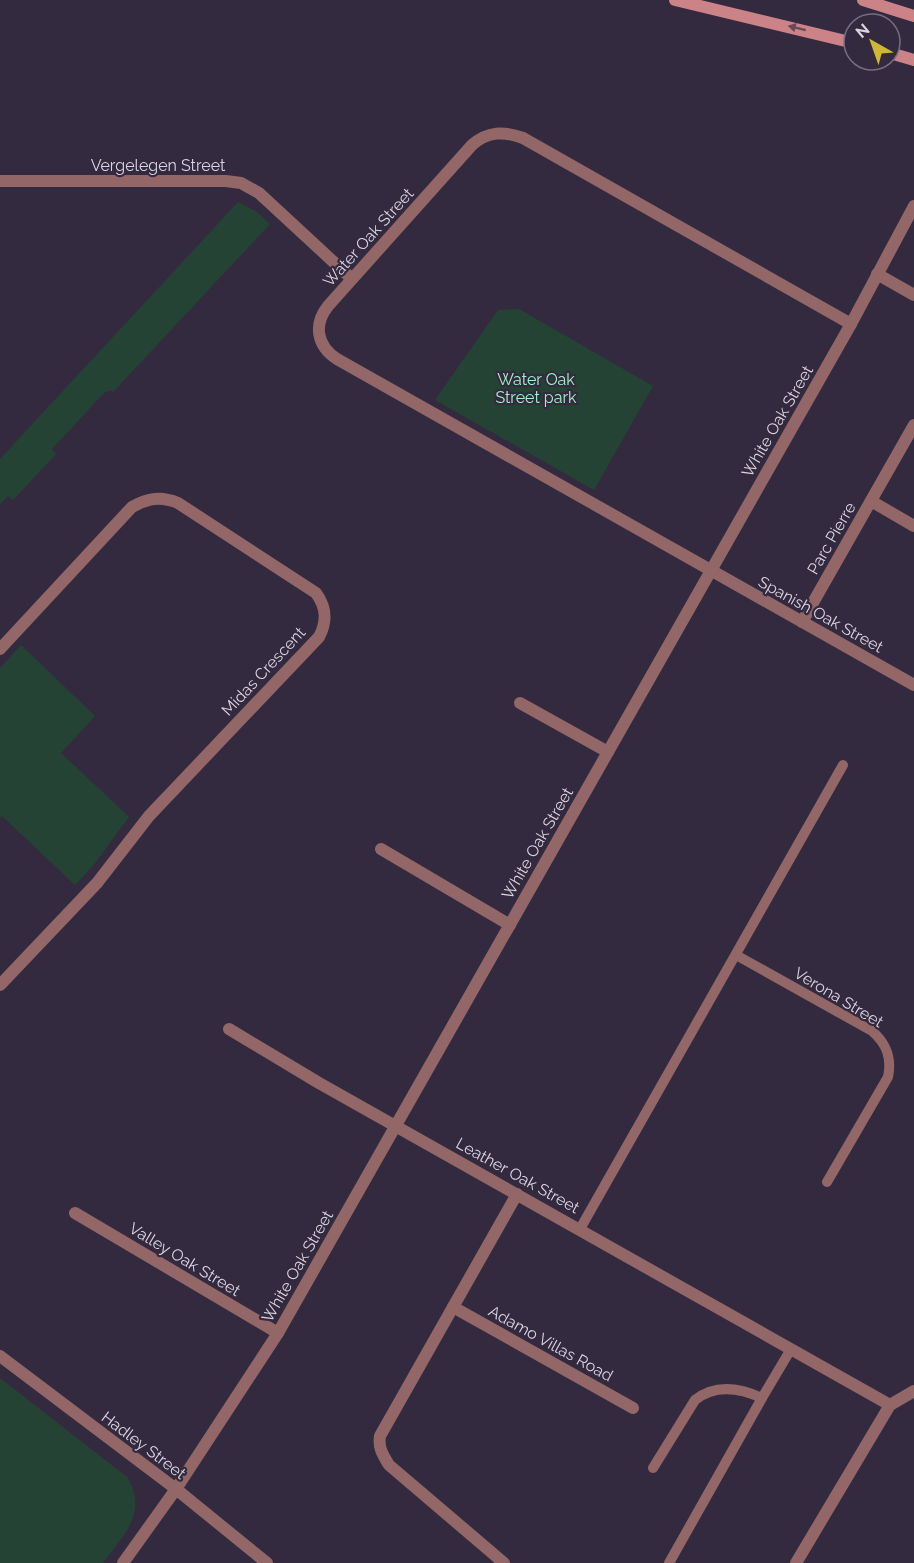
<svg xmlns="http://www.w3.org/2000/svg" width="914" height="1563" font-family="Raleway,sans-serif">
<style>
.green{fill:#254334}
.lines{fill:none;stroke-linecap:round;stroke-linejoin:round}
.lane{stroke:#936668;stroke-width:10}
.street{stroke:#936668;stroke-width:12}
.secondary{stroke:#cb8387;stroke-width:12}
.oneway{fill:#694958}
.labels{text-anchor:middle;stroke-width:4.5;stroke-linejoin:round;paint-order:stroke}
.street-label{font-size:16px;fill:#dad4e1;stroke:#342a3f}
.park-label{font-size:16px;fill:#a1f3c7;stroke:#342a3f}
</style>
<rect width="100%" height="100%" fill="#342a3f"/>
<!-- green -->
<g class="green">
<polygon points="238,202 257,212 270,224 113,392 110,390 104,393 52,449 56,454 13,500 8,496 0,504 0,459"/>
<polygon points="519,309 653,386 594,490 435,400 498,310"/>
<polygon points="21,645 95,716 61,753 129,817 92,867 75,885 2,816 0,818 0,668"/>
<path d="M 0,1378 L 127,1477 C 149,1513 123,1535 103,1563 L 0,1563 Z"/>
</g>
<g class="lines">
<!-- lane -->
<g class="lane">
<path d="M 736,955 L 872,1031 C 887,1044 892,1058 888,1077 L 827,1182"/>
<polyline points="580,1229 843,765"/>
<polyline points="762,1398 791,1349"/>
<path d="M 653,1468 L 695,1400 C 715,1384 740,1388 762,1398 L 669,1563"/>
</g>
<!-- street -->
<g class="street">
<polyline points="0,181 226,181 241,183 259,193 352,279"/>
<polyline points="877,274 914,295"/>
<path d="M 851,324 L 523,138 C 504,131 488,131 472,145 L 328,306 C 313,325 317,346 337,359 L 914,685"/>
<polyline points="871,501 914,526"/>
<polyline points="802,622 914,425"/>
<path d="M 0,649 L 132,507 C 148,498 161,496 178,503 L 316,593 C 327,608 327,622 319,637 L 149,816 L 97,883 L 0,985"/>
<polyline points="520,703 608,752"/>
<polyline points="381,849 510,925"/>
<polyline points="229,1029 319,1083 890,1405"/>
<polyline points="75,1213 278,1333"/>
<polyline points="453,1307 633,1408"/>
<polyline points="0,1356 176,1489 267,1563"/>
<polyline points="123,1563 176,1489 278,1333 851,324 914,206"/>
<path d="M 504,1563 L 389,1465 C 383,1455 378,1448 380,1436 L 517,1194"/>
<polyline points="796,1563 890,1405 914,1391"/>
</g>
<!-- secondary -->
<g class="secondary">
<polyline points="675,0 854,43"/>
<polyline points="863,0 914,16"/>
<polyline points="890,53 914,60"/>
</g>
</g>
<!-- one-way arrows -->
<defs><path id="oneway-solid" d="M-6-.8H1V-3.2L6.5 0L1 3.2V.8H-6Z" transform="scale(1.5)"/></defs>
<use class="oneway" href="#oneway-solid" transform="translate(797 28) rotate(-166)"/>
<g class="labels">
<!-- street labels -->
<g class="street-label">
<text x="158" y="171">Vergelegen Street</text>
<text transform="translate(368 237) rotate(-48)" y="6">Water Oak Street</text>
<text transform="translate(777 421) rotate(-60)" y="6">White Oak Street</text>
<text transform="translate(831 538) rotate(-60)" y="6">Parc Pierre</text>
<text transform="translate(821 614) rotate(29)" y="6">Spanish Oak Street</text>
<text transform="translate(263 671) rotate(-47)" y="6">Midas Crescent</text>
<text transform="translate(537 843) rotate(-60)" y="6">White Oak Street</text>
<text transform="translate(839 997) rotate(31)" y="6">Verona Street</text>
<text transform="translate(518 1175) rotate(29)" y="6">Leather Oak Street</text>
<text transform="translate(185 1259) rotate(31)" y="6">Valley Oak Street</text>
<text transform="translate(297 1266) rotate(-60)" y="6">White Oak Street</text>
<text transform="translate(551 1343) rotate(29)" y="6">Adamo Villas Road</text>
<text transform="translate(144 1445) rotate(37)" y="6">Hadley Street</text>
</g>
<!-- park labels -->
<g class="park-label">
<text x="536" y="385">Water Oak<tspan x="536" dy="18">Street park</tspan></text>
</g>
</g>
<!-- north arrow -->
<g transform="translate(872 42) rotate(320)"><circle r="28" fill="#342a3f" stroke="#766e80" stroke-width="1.5"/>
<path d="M0-4.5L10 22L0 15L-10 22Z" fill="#cfb837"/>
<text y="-9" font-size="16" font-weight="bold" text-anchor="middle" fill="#dad4e1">N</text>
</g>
</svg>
